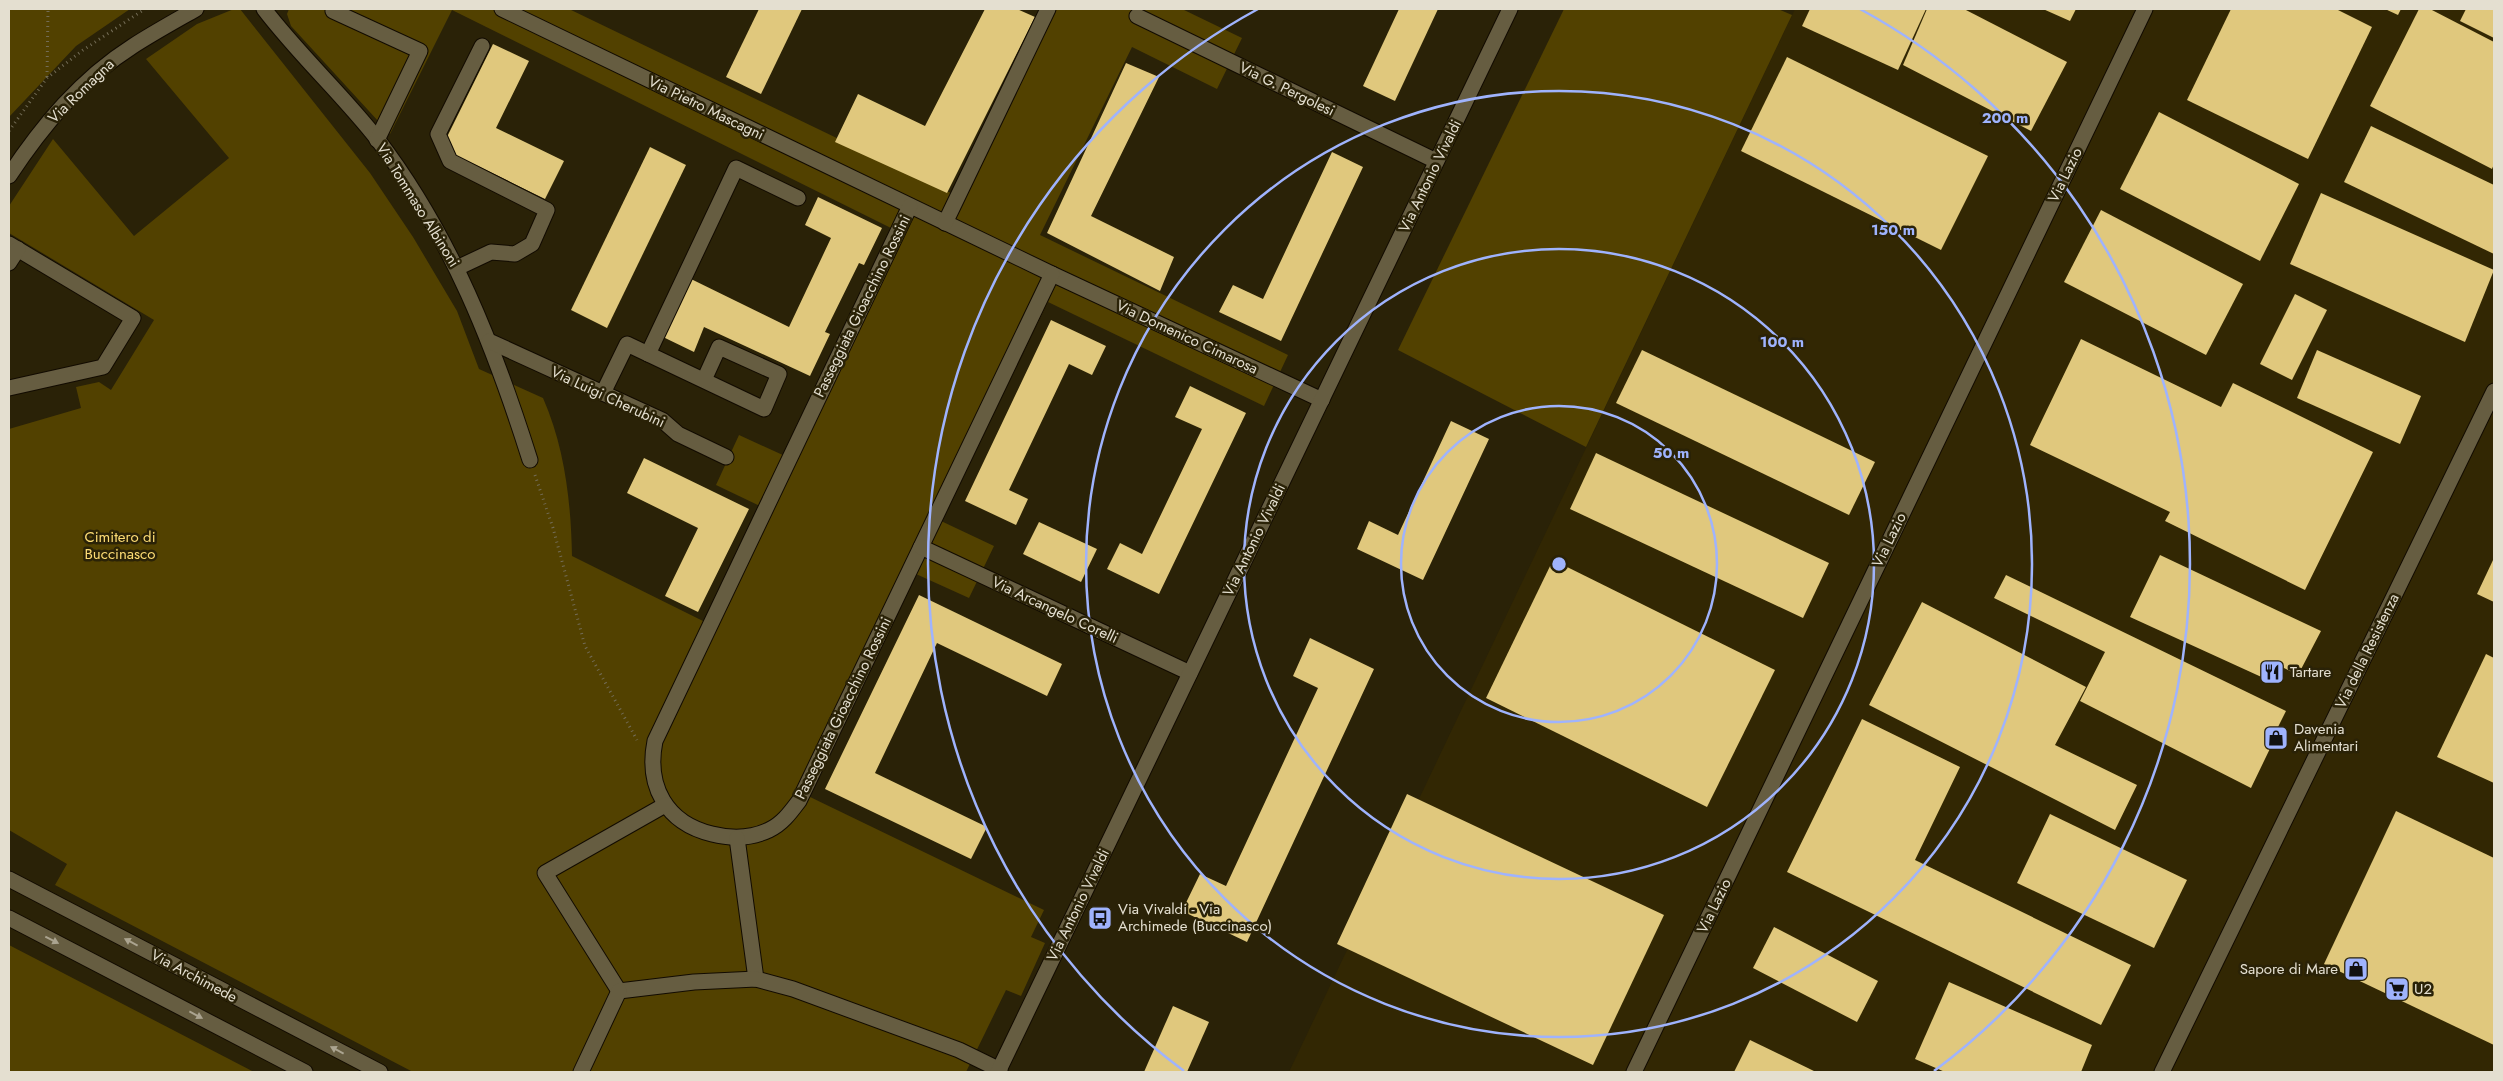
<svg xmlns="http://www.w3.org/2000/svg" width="2503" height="1081" font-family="Jost,sans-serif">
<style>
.built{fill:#322703}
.green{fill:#524100}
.building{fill:#e0c87d}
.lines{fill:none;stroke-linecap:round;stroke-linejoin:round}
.minor-casing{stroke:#120b00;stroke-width:17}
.path{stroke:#736c56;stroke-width:3;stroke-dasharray:1 4;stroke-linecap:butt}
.minor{stroke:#665d41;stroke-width:15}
.oneway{fill:#aba490}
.ring{fill:none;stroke:#9fb3fd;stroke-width:2.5}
.labels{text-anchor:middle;stroke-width:5;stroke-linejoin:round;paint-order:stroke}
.street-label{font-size:15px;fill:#e4dfd0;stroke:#2a2207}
.park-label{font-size:15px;fill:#fddc74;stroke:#2a2207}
.poi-label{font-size:15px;fill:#e4dfd0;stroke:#2a2207;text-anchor:start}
.centre{fill:#9fb3fd;stroke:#2a2207;stroke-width:2.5}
.ring-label{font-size:15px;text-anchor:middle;font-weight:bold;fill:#9fb3fd;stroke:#2a2207;stroke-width:5;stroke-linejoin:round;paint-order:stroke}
</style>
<rect width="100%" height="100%" fill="#2a2207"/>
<!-- built -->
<polygon class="built" points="1795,9 2494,9 2494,1072 1289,1072"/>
<!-- green -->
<g class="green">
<polygon points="9,9 130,9 76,46 9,117"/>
<path d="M 234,9 L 240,9 L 370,173 L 413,237 L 457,311 L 479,369 L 543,398 C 565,448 571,503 572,556 L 705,622 L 762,507 L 716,485 L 739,435 L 785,456 L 893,229 L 452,10 L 390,134 L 291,26 L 287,14 L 289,9 L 569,9 L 955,195 L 1044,9 L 1182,9 L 1242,38 L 1217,89 L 1132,47 L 1040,235 L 1288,355 L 1264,406 L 1048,302 L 941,521 L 994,546 L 969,598 L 916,574 L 808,796 L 1044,910 L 1031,937 L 1045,943 L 1021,996 L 1006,990 L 966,1072 L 413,1072 L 55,885 L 67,864 L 9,830 L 9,429 L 81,408 L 76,387 L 99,382 L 111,390 L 154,320 L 9,233 L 9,206 L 53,139 L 134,236 L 229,158 L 146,59 L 197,24 Z"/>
<polygon points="1564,9 1778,9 1792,15 1586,447 1398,350"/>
<polygon points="9,945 254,1072 9,1072"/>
</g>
<!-- building -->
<g class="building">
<polygon points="759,9 802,9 761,94 726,77"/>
<polygon points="985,9 1017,9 1035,17 947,193 835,142 858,94 925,126"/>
<polygon points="1399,9 1438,9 1395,101 1363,86"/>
<polygon points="1810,9 1926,9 1898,70 1802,26"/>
<polygon points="1927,9 1964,9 2067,62 2031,131 1903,65"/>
<polygon points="2043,9 2076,9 2070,21"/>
<polygon points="2231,9 2336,9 2372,27 2308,159 2187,100"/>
<polygon points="2385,9 2401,9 2398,15"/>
<polygon points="2419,9 2430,9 2494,42 2494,164 2492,169 2370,106"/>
<polygon points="2466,9 2494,9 2494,38 2460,21"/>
<polygon points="493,44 529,61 496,128 564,161 545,199 449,152 445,141"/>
<polygon points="1787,57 1988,156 1941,250 1741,151"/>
<polygon points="1126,63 1159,77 1091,216 1174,257 1160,291 1047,233"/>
<polygon points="2159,112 2299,184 2260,261 2120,189"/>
<polygon points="2371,126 2494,185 2494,254 2344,182"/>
<polygon points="650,147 686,165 607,328 571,310"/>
<polygon points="1332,152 1363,167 1281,341 1219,312 1233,285 1263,299"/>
<polygon points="2321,193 2494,270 2465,342 2290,264"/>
<polygon points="818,197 882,228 864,265 859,263 825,332 830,334 810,376 704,327 694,352 663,337 691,279 789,327 831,238 805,225"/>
<polygon points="2101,210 2243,284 2206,355 2064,282"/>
<polygon points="2295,294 2327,310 2292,380 2260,364"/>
<polygon points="1051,320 1106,346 1092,375 1069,364 1009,490 1028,499 1016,525 965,501"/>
<polygon points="2081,339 2221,407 2233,383 2373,452 2305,590 2165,521 2170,512 2030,445"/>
<polygon points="1642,350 1875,462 1849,515 1616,403"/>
<polygon points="2317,350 2421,396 2400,444 2297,398"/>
<polygon points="1190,386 1246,413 1159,594 1107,569 1120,543 1142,554 1202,429 1175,417"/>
<polygon points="1451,421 1489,439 1423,580 1357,549 1369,521 1398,535"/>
<polygon points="1596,453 1829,563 1803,618 1570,509"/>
<polygon points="644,458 749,509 698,612 665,596 698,528 627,493"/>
<polygon points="1039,522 1097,549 1081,582 1023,554"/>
<polygon points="2160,555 2321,631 2298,675 2276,664 2268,680 2130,617"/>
<polygon points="2494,558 2494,602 2477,594"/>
<polygon points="1553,560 1775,670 1707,807 1486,698"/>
<polygon points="2006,575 2286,711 2276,731 2278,732 2251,788 2080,701 2105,652 1994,598"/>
<polygon points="919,595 1062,664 1047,696 937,643 875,773 987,827 971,859 825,789"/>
<polygon points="1922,602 2086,687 2055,745 2137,785 2115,830 1869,705"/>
<polygon points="1310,638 1374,669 1247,942 1182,911 1200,874 1226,886 1318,688 1293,676"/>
<polygon points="2486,654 2494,658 2494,783 2437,757"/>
<polygon points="1862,719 1960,767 1915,860 2131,965 2101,1025 1787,872"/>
<polygon points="1407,794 1664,915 1593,1065 1337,944"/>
<polygon points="2396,811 2494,858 2494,1045 2324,964"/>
<polygon points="2050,814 2187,880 2154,948 2017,883"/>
<polygon points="1774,927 1878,981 1857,1022 1753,968"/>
<polygon points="1949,982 2092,1045 2081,1072 1945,1072 1915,1059"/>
<polygon points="1173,1006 1209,1022 1187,1072 1144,1072"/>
<polygon points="1750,1040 1816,1072 1734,1072"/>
</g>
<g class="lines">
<!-- minor casing -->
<g class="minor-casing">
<g id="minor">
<path d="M 264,9 C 299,55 343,95 378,140 C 451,236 494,346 530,460"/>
<polyline points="502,9 1052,274 1322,400"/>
<polyline points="333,11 420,51 377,140"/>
<polyline points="1137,16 1436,161"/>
<path d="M 9,176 C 42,126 81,79 133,46 C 153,33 175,21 196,9"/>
<path d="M 910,206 L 655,741 C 646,786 666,823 712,834 C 732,839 750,839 769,830 C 782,824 790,813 799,801 L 1052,274"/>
<polyline points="945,223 1048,9"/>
<polyline points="9,244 133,318 103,367 9,388"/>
<polyline points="9,263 18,249"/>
<polyline points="457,268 491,252 515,254 532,244 547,210 450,161 438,134 482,46"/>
<polyline points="489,341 662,420 678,434 726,457"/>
<polyline points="648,354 736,168 798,198"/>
<polyline points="603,393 627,344 764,409 779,374 719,347 704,380"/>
<polyline points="921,547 1190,673"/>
<polyline points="737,838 756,979"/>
<polyline points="9,879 380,1072"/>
<polyline points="9,918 305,1072"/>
<polyline points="619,991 694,982 756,979 793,989 959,1050 1000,1070"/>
<polyline points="619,991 545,873 665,805"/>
<polyline points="581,1072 619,991"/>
<polyline points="998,1072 1510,9"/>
<polyline points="1634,1072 2145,9"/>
<polyline points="2162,1072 2494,391"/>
</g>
</g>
<!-- path -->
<g class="path">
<polyline points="47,77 48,9"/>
<polyline points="9,131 47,78 83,50 145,9"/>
<polyline points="535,475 553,528 585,646 637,740"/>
</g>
<!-- minor -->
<use href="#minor" class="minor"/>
</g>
<!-- one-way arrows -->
<defs><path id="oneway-solid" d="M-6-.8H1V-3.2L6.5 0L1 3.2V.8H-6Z" transform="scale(1.25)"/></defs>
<g class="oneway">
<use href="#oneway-solid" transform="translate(52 940) rotate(27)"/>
<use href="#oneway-solid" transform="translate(131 942) rotate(-152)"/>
<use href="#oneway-solid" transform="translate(196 1015) rotate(28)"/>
<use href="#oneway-solid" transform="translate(337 1050) rotate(-152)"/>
</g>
<!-- distance rings -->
<g class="ring">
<circle cx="1559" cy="564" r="158"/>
<circle cx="1559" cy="564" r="315"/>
<circle cx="1559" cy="564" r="473"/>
<path d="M1184 1071A631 631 0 0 1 1258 9M1860 9A631 631 0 0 1 1934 1071"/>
</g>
<!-- icons -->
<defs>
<g id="restaurant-square" transform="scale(1.25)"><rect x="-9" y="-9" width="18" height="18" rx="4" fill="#9fb3fd" stroke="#2a2207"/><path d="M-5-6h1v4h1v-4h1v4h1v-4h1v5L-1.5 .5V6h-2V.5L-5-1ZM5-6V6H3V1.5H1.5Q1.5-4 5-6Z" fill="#111"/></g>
<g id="shop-square" transform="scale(1.25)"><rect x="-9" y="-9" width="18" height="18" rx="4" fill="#9fb3fd" stroke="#2a2207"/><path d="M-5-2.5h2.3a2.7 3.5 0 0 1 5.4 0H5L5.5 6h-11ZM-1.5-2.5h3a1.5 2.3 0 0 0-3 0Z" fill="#111"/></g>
<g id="bus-square" transform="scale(1.25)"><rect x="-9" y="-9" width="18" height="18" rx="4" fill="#9fb3fd" stroke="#2a2207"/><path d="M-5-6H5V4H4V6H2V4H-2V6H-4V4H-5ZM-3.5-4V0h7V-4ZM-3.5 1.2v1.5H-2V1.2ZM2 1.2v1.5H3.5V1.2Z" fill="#111"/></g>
<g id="supermarket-square" transform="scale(1.25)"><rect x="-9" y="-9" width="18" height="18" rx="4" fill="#9fb3fd" stroke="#2a2207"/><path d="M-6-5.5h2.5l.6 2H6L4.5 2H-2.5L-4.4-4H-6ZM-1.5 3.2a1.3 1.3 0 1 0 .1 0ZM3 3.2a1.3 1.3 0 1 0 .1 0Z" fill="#111"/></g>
</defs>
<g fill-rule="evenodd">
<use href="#restaurant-square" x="2272" y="672"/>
<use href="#shop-square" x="2276" y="738"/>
<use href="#bus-square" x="1100" y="918"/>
<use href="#shop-square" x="2356" y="969"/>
<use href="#supermarket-square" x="2397" y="989"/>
</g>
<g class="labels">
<!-- street labels -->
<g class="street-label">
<text transform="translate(1287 89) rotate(26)" y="5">Via G. Pergolesi</text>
<text transform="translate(81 91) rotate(-44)" y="5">Via Romagna</text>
<text transform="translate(706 108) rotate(26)" y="5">Via Pietro Mascagni</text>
<text transform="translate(2065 175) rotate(-64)" y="5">Via Lazio</text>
<text transform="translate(1430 176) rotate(-64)" y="5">Via Antonio Vivaldi</text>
<text transform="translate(418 205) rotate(58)" y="5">Via Tommaso Albinoni</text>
<text transform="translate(862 306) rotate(-64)" y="5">Passeggiata Gioacchino Rossini</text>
<text transform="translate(1187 337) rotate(25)" y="5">Via Domenico Cimarosa</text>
<text transform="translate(608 397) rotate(25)" y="5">Via Luigi Cherubini</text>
<text transform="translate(1254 540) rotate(-64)" y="5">Via Antonio Vivaldi</text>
<text transform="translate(1889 540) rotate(-64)" y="5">Via Lazio</text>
<text transform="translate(1055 610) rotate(25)" y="5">Via Arcangelo Corelli</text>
<text transform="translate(2367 651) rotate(-64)" y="5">Via della Resistenza</text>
<text transform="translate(843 708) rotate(-64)" y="5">Passeggiata Gioacchino Rossini</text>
<text transform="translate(1078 905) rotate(-64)" y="5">Via Antonio Vivaldi</text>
<text transform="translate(1714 906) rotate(-64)" y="5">Via Lazio</text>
<text transform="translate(194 976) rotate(28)" y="5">Via Archimede</text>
</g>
<!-- park labels -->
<g class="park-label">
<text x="120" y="542">Cimitero di<tspan x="120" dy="17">Buccinasco</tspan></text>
</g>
<!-- poi labels -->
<g class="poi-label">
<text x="2290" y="677">Tartare</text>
<text x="2294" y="734">Davenia<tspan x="2294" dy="17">Alimentari</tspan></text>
<text x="1118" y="914">Via Vivaldi - Via<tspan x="1118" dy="17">Archimede (Buccinasco)</tspan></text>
<text x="2338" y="974" text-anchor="end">Sapore di Mare</text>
<text x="2414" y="994">U2</text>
</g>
</g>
<circle cx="1559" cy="564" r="8" class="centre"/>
<g class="ring-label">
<text x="2005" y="123">200 m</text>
<text x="1893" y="235">150 m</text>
<text x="1782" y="347">100 m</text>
<text x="1671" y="458">50 m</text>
</g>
<!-- border -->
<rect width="2503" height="1081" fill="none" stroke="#e4dfd0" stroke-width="20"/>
</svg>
